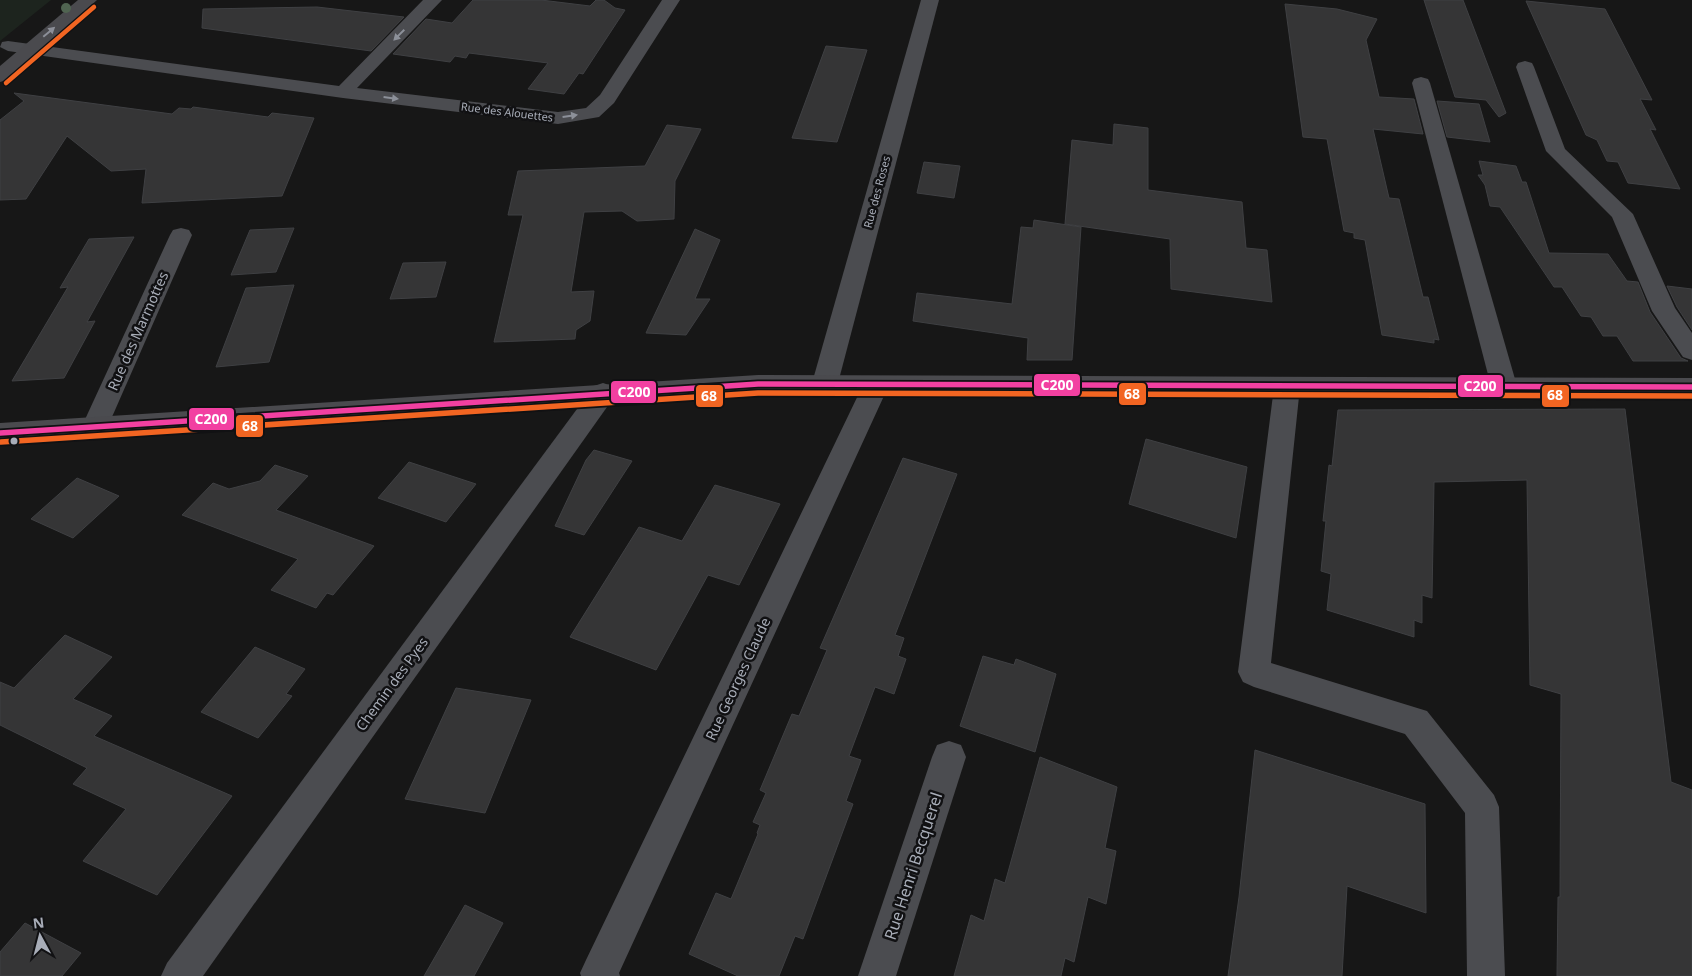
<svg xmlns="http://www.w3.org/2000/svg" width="1692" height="976" font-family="'Noto Sans',sans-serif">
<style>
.green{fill:#1d241e}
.building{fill:#353536;stroke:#3f4043}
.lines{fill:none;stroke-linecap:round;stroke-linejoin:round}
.street{fill:#4b4c50;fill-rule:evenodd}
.secondary{fill:#4a4a4e;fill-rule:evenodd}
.bus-1-casing{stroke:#111113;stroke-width:9}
.bus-2-far1-casing{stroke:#111113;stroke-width:7}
.bus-2-casing{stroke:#111113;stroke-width:9}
.bus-1{stroke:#f240a1;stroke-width:5.5}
.bus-2-far1{stroke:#f26522;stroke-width:4.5}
.bus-2{stroke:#f26522;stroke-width:5.5}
.tree{fill:#506451}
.oneway{fill:#8c8f98}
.oneway2{fill:#8c9099}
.bus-dot{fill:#a8adb8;stroke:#111113;stroke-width:2}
.labels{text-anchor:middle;stroke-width:5;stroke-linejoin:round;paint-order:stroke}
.far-street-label{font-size:11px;fill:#a8adb8;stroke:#111113}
.street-label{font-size:14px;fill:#a8adb8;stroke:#111113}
.near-street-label{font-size:16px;fill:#a8adb8;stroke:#111113}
.line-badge{stroke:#111113;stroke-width:2}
.badge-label{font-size:14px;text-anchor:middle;font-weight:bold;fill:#fff}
</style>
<rect width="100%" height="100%" fill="#171717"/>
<!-- green -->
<polygon class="green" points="0,0 51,0 0,41"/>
<!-- building -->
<g class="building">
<polygon points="473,0 541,0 590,6 596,0 604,0 615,8 625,10 583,74 579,73 564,94 528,89 548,63 469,53 466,58 455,56 450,62 393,54 426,19 452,23"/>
<polygon points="1424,0 1463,0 1506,113 1499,117 1486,100 1455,97"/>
<polygon points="1526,1 1605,9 1652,100 1640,99 1656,130 1650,129 1680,189 1628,183 1618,162 1607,161 1597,140 1586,135"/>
<polygon points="1285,4 1337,9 1377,19 1366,40 1379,97 1414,99 1423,134 1373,129 1389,198 1399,199 1423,297 1428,297 1439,340 1434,339 1434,343 1382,335 1365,240 1354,238 1354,233 1344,231 1327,139 1303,137"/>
<polygon points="317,7 404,17 371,51 202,28 203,9"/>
<polygon points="826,46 867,50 837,142 792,138"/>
<polygon points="14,93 172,114 179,108 191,109 193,107 268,117 272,113 314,118 282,196 142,203 146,169 111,171 67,136 26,199 0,200 0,120 24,101"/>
<polygon points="1437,101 1479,104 1490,142 1447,137"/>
<polygon points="1114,124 1148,128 1148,190 1242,202 1246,248 1267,250 1272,302 1171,289 1170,239 1065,224 1072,140 1113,145"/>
<polygon points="667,125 701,129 675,181 674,219 637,221 622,211 584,212 571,292 594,291 590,321 576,330 575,339 494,342 523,215 508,215 518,171 645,166"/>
<polygon points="1479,161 1516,166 1522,182 1526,182 1549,253 1608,254 1627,281 1638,282 1650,312 1681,358 1688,361 1633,361 1617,336 1603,336 1591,317 1581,316 1562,287 1554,287 1500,207 1490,206 1485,185 1478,175 1483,175"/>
<polygon points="924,162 960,166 954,198 917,193"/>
<polygon points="1034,220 1081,227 1072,360 1027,360 1028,338 913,321 917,293 1012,304 1021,227 1033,228"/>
<polygon points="294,228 276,272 231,275 250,230"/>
<polygon points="695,229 720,240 695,299 710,299 686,335 646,333"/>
<polygon points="134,237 87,322 95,321 64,378 12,381 68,287 60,288 89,239"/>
<polygon points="446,262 436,297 390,299 403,263"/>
<polygon points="294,285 269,362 216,367 246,288"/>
<polygon points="1667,286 1692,289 1692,330 1677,307"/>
<polygon points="1625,409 1671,782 1692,790 1692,976 1557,976 1558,897 1560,897 1561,694 1530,685 1527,480 1434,482 1432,598 1422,595 1422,623 1414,620 1414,637 1327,610 1331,574 1321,571 1326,521 1323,521 1329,465 1332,466 1338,410"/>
<polygon points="1146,439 1247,467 1236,538 1129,504"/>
<polygon points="594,450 632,461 584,535 555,526 586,460"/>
<polygon points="903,458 957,474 895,635 904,638 898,656 906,659 894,694 875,687 849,756 861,760 846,801 853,804 803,939 795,936 779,976 738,976 689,954 716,893 731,899 758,834 757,833 760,825 753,822 766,793 760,790 792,714 799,716 827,650 820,648"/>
<polygon points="409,462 476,484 446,522 378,498"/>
<polygon points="275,465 308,476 276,510 374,546 333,595 327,593 316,608 271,590 298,559 182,515 213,483 229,489 260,481"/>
<polygon points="77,478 119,496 73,538 31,519"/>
<polygon points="715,485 780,504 739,585 708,575 656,670 570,637 639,527 682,541"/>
<polygon points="65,635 112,657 73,699 112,716 94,736 232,796 157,895 83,861 126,809 73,784 87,768 0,725 0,682 14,688"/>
<polygon points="255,647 305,669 286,694 292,696 258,738 201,712"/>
<polygon points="983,656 1014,665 1016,659 1056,674 1035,752 960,726"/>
<polygon points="456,688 531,700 485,813 405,799"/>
<polygon points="1255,750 1425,804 1426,913 1347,886 1342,976 1228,976 1239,897"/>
<polygon points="1040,757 1117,787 1105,848 1116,851 1106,904 1088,897 1074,962 1065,958 1061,976 954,976 971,915 984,921 995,879 1005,883"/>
<polygon points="465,905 503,923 474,976 424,976"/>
<polygon points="25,923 81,953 62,976 0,976 0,952"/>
</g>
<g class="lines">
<!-- street -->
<g class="street">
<polygon points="423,0 442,0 357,88 558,112 586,108 600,95 662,0 680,0 614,103 599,117 558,124 343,98 8,51 0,47 2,42 8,41 339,86"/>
<polygon points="921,0 939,0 838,383 834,390 825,392 816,390 812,383"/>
<polygon points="1525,61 1532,63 1534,67 1565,149 1633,214 1675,308 1692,333 1692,360 1683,357 1652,311 1612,217 1546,151 1516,67 1518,63"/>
<polygon points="1421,77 1428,79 1430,83 1517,386 1513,393 1504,395 1495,393 1491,386 1412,83 1414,79"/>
<polygon points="181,228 189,230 192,235 108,426 104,433 95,436 86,433 82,426 170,235 173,230"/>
<polygon points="876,376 885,378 889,385 619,973 620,976 581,976 580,973 586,960 863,385 867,378"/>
<polygon points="1287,378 1296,380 1300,387 1271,663 1427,711 1494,795 1499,807 1505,976 1467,976 1465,813 1405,734 1254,687 1243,682 1238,672 1274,387 1278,380"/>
<polygon points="603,383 612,386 616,393 612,400 203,976 161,976 167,963 594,386"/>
<polygon points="949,741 961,745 966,757 896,976 858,976 932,757 937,745"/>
</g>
<!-- secondary -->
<g class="secondary">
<polygon points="78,0 97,0 7,80 0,82 0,66"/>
<polygon points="758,375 1692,378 1692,396 758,393 0,443 0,423"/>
</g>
<!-- bus-1 casing -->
<g class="bus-1-casing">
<polyline id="bus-1" points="0,433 758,384 1692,387"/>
</g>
<!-- bus-2-far1 casing -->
<g class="bus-2-far1-casing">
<polyline id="bus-2-far1" points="6,83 94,7"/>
</g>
<!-- bus-2 casing -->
<g class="bus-2-casing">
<polyline id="bus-2" points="1,442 758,393 1692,396"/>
</g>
<!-- bus-1 -->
<use href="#bus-1" class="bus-1"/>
<!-- bus-2-far1 -->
<use href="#bus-2-far1" class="bus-2-far1"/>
<!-- bus-2 -->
<use href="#bus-2" class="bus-2"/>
</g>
<!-- trees -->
<circle class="tree" cx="66" cy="8" r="5"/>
<!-- one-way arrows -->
<defs><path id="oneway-solid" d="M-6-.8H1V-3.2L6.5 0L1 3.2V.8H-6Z" transform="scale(1.25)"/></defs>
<use class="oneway" href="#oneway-solid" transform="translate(49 32) rotate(-40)"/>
<g class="oneway2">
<use href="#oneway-solid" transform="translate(399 35) rotate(135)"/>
<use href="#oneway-solid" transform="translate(391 98) rotate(7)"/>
<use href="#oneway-solid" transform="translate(570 116) rotate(-8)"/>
</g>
<!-- markers -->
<circle class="bus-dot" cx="14" cy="441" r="4.5"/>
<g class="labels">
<!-- far-street labels -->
<g class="far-street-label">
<text transform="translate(507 112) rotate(7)" y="4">Rue des Alouettes</text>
<text transform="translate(877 192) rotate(-75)" y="4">Rue des Roses</text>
</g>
<!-- street labels -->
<g class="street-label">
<text transform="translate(138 331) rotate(-66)" y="5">Rue des Marmottes</text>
<text transform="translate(738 679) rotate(-65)" y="5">Rue Georges Claude</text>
<text transform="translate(392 684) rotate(-54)" y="5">Chemin des Pyes</text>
</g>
<!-- near-street labels -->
<g class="near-street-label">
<text transform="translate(913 866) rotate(-72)" y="6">Rue Henri Becquerel</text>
</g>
</g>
<g class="line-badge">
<rect x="1033" y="373" width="48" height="24" rx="5" fill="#f240a1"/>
<rect x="1457" y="374" width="47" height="24" rx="5" fill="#f240a1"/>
<rect x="610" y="380" width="47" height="24" rx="5" fill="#f240a1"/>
<rect x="1118" y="382" width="29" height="24" rx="5" fill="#f26522"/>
<rect x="1541" y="384" width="29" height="24" rx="5" fill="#f26522"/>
<rect x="695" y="384" width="29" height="24" rx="5" fill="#f26522"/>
<rect x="188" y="407" width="47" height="24" rx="5" fill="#f240a1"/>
<rect x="235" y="414" width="29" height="24" rx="5" fill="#f26522"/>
</g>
<g class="badge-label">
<text x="1057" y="390">C200</text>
<text x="1480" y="391">C200</text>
<text x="634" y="397">C200</text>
<text x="1132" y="399">68</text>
<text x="1555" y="400">68</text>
<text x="709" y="401">68</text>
<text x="211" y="424">C200</text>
<text x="250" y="431">68</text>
</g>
<!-- north arrow -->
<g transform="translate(40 936) rotate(353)" stroke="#111113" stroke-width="4" paint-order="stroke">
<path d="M0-4L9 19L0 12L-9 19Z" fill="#a8adb8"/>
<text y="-8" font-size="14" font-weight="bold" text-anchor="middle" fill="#a8adb8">N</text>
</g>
</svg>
